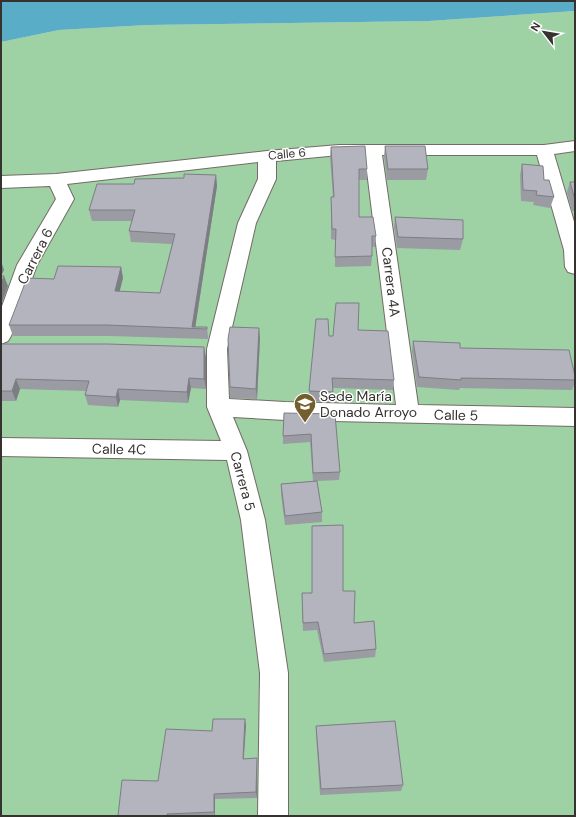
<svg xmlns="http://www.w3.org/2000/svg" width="576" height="817" font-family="'DM Sans',sans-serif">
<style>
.green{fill:#9ed1a4}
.water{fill:#59adc7}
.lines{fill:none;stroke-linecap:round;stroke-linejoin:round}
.street-casing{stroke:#746b67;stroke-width:2}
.street{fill:#fff;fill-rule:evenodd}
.wall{fill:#9a9ba3}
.shaded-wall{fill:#7d7e84}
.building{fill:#b3b4bd;stroke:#7d7e84}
.labels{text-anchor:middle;stroke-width:3;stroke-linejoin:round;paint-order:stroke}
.far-street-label{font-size:12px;fill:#363230;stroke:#fff}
.street-label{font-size:14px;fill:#363230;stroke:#fff}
.poi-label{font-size:14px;fill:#363230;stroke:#fff;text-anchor:start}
</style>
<rect width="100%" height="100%" fill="#ede2dd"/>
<!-- green -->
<polygon class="green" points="575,11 575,816 1,816 1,42 59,30 147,25 429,21"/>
<!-- water -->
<polygon class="water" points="1,1 575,1 575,11 429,21 147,25 59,30 1,42"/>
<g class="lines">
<!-- street casing -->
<g class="street-casing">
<path id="street" d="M 575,141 L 575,151 L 554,154 L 575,225 L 575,274 L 568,272 L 565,267 L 564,250 L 537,155 L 382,155 L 418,405 L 575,408 L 575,426 L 285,420 L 233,417 L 247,451 L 265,520 L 288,673 L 288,816 L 258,816 L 260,673 L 241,520 L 227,460 L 1,456 L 1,438 L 221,441 L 207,407 L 207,349 L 238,223 L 258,179 L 258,162 L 67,184 L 74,199 L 37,265 L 11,336 L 8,341 L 1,344 L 1,309 L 17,265 L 56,199 L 50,186 L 1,188 L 1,176 L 56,174 L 267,151 L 339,145 L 544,145 ZM 339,155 L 365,155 L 396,405 L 285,402 L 229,399 L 227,349 L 256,223 L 276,179 L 276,161 Z"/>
</g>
<!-- street -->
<use href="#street" class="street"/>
</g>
<!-- wall -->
<g class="wall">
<polygon points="385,146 428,169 426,180 387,180 384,156"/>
<polygon points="331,147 367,169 367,180 359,180 359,217 376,236 375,247 372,247 372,256 371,266 335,267 335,240 331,239 331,197 333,197 330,157"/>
<polygon points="522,164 544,180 554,197 550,208 533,205 534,202 521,201 520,175"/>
<polygon points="216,175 217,186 195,327 207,327 208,337 208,339 109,336 13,336 9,325 54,279 121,267 123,278 119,292 160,293 172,244 131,242 129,231 132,221 92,221 89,210 134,184 184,178"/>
<polygon points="570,182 575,182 575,211 572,211 567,192"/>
<polygon points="395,217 463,239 460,250 397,248 394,227"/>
<polygon points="358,330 394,380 393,390 333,388 333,402 309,401 309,391 329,336 333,336"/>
<polygon points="260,338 257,399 230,398 230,387"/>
<polygon points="413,341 460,348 575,376 575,382 572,390 460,388 459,390 417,387 412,351"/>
<polygon points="1,344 206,357 206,389 191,388 188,403 120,400 118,407 88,405 85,395 86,391 20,389 16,401 1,401"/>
<polygon points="335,414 340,472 339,480 317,481 322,512 322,522 285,525 281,494 281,484 313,481 310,442 283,444 283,436"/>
<polygon points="312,526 343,591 354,623 376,649 375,657 324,662 317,630 303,631 302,593 312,593"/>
<polygon points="246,725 244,759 257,758 257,798 215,799 215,816 118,816 158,781 212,731"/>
<polygon points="316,726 403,785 401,791 320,795 316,733"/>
</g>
<!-- shaded-wall -->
<g class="shaded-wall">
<polygon points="216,175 217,186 195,329 192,327"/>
<polygon points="1,261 4,270 1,276"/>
<polygon points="121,267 123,278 117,302 115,291"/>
<polygon points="4,276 8,286 1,305 1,284"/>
<polygon points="259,328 260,338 257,399 256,389"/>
<polygon points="204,347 206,357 206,389 204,379"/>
<polygon points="189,378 191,388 188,403 187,392"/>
<polygon points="16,379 20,389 16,401 12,391"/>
<polygon points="118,389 120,400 118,407 116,397"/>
<polygon points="245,719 246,725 243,765 243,759"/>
<polygon points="257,758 257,798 256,792"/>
<polygon points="214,794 215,799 215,816 214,812"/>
</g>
<!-- building -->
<g class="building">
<polygon points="365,146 367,169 359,169 359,217 373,217 376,236 372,236 372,256 335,257 336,229 332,229 331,197 334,197 331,147"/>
<polygon points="385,146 425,146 428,169 388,169"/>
<polygon points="522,164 543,166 544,180 549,180 554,197 536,195 537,191 523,190"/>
<polygon points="184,174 216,175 192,327 207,327 207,329 107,325 9,325 27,278 54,279 58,266 121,267 115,291 160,293 175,234 129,231 135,210 89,210 97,184 134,184 135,179 184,178"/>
<polygon points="570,182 575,182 575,200"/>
<polygon points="395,217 463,220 463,239 398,237"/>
<polygon points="1,276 4,276 1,284"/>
<polygon points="336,303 359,303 358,330 388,331 394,380 332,378 333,392 309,391 316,319 328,319 329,336 333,336"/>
<polygon points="230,327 259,328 256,389 230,387 228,339"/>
<polygon points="413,341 460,343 460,348 569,350 575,376 575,380 461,378 461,380 419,377"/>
<polygon points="1,344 107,344 204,347 204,379 189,378 187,392 118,389 116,397 85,395 89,381 16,379 12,391 1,391"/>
<polygon points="284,413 335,414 340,472 313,473 311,434 283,436"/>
<polygon points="317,481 322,512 285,516 281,484"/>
<polygon points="343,525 343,591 355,591 354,623 374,621 376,649 324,654 318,622 303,623 302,593 312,593 312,526"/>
<polygon points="213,719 245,719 243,759 257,758 256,792 214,794 214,812 167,814 167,816 118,816 122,780 158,781 166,729 212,731"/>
<polygon points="395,721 403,785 321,789 316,726"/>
</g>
<!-- icons -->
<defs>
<g id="school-pin" transform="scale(1.15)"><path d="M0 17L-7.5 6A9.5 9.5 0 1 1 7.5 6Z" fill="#735e2d" stroke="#fff"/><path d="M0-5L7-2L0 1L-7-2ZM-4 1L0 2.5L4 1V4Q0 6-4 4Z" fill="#fff"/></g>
</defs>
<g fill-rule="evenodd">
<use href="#school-pin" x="305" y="404"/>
</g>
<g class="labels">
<!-- far-street labels -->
<g class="far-street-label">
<text transform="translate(287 154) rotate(-5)" y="4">Calle 6</text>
</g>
<!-- street labels -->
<g class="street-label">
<text transform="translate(35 256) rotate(-63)" y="5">Carrera 6</text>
<text transform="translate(391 282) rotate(83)" y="5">Carrera 4A</text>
<text transform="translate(456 415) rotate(1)" y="5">Calle 5</text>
<text transform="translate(119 449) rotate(1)" y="5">Calle 4C</text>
<text transform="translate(243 481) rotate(75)" y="5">Carrera 5</text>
</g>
<!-- poi labels -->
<g class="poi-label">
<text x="320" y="401">Sede María<tspan x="320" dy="16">Donado Arroyo</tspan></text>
</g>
</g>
<!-- border -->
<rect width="576" height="817" fill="none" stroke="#363230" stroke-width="4"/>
<!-- north arrow -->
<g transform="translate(544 32) rotate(301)" stroke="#ffffff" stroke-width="3" paint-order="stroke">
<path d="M0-3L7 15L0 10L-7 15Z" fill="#363230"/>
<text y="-6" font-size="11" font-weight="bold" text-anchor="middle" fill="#363230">N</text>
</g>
</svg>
